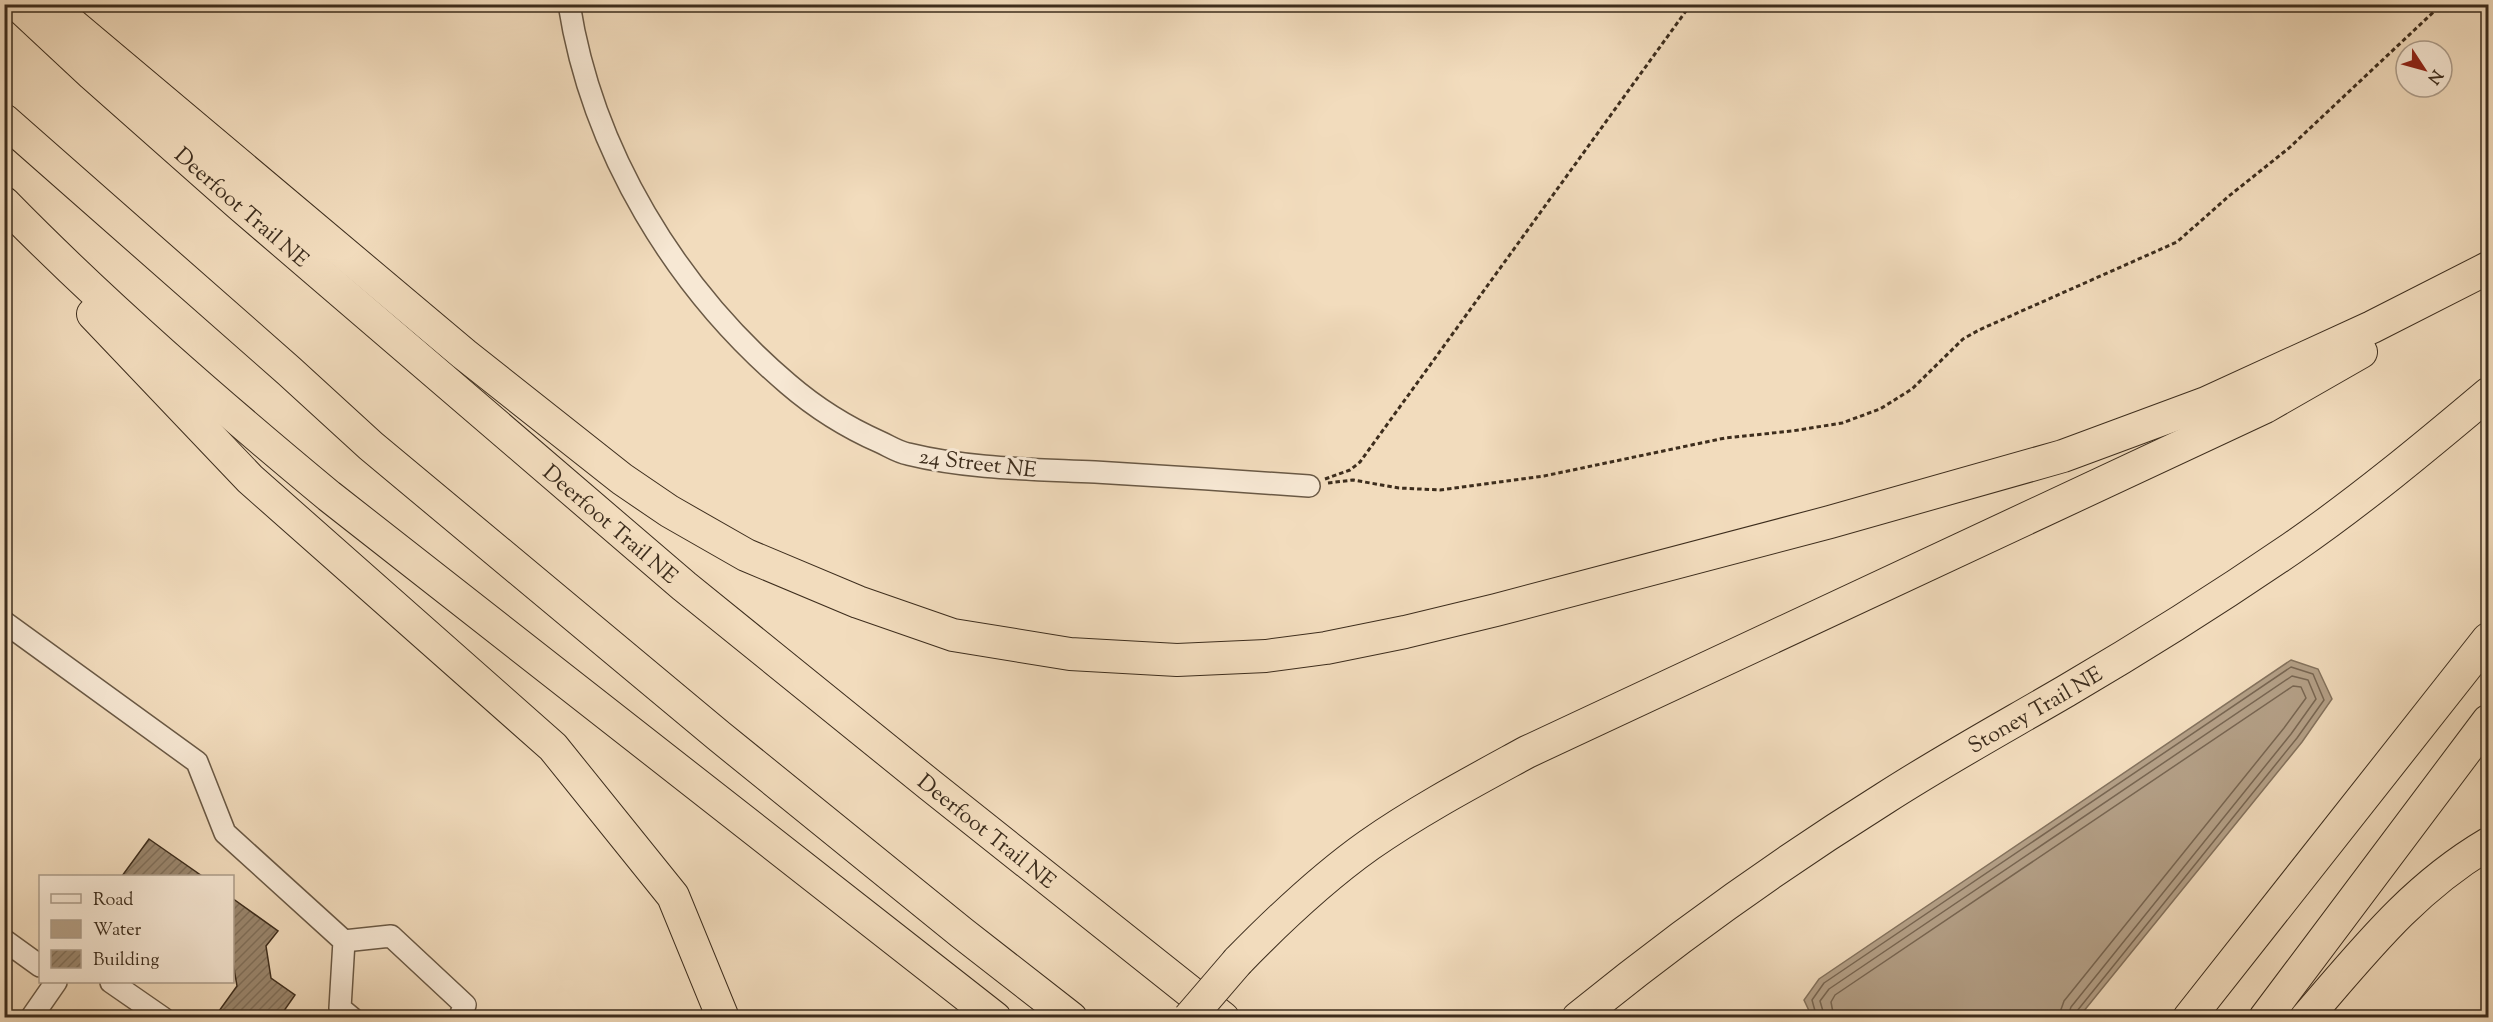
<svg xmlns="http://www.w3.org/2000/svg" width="2493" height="1022" font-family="'Sorts Mill Goudy',serif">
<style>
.water{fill:#b4a087;stroke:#84725d;stroke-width:1.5}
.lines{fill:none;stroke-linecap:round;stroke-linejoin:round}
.shore{stroke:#786652;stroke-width:1.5}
.building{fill:url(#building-hatch);stroke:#3d2d1d;stroke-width:1.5}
.minor-casing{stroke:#6a5945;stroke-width:24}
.highway-casing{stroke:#3d2d1d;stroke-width:34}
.path{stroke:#3d2d1d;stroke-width:3;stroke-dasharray:4.5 3;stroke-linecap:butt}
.minor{stroke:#f7e8d4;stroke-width:21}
.highway{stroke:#f2dcbd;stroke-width:32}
.highway-bridge-casing{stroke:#3d2d1d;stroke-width:34;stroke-linecap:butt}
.highway-bridge{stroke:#f2dcbd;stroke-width:32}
.labels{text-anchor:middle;stroke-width:6;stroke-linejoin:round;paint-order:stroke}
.street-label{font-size:22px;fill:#3d2d1d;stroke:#f7e8d4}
</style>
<defs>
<pattern id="building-hatch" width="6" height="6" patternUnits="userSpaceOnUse" patternTransform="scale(1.5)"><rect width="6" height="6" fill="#9b8870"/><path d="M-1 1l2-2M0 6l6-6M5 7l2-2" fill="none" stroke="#80705b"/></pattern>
</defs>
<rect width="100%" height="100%" fill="#f2dcbd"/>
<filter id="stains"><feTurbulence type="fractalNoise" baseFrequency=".00333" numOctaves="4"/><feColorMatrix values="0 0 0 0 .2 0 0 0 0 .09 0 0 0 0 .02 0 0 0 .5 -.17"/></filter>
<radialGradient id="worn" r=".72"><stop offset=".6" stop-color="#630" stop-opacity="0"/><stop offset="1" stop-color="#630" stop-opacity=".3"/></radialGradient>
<!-- water -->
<polygon class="water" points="2291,660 2318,669 2332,699 2302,742 2079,1017 1812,1017 1804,1000 1819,979"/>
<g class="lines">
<!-- shore -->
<g class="shore">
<polyline points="1817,1018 1812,1000 1824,983 2291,667 2313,674 2324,700 2297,738 2077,1011 2075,1018"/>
<polyline points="1825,1018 1820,1001 1829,989 2292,676 2308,680 2316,699 2291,734 2071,1007 2067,1018"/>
<polyline points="1834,1018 1831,1002 1835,995 2293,686 2301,687 2306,698 2284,728 2064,1001 2058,1018"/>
</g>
</g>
<!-- building -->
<g class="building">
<polygon points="149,839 202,876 122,876"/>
<polygon points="232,898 278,931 266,946 271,978 295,995 279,1018 214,1018 237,986 232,957"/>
</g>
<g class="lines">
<!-- minor casing -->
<g class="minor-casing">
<g id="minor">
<path d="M 569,4 C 592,151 676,289 788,384 C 817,409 846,427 880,442 C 889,446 898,452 908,454 C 969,469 1032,469 1095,472 C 1166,476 1238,481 1309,486"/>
<polyline points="4,622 197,762 225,833 344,941 340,1008 352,1018"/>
<polyline points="4,940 40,966"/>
<polyline points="344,941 391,936 465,1005 459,1018"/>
<polyline points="111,982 163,1018"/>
<polyline points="31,1018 56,982"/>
</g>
</g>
<!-- highway casing -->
<g class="highway-casing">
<g id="highway">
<path id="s1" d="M 17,4 L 92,74 L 240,205 L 684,586 L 930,785 L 1223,1018"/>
<polyline points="48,4 464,354 622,479 669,511 746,555 858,602 953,635 1070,654 1177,660 1266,656 1326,648 1405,632 1496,610 1830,522 2063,456 2206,403 2372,327 2488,268"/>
<polyline points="4,120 289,371 371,446 719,736 962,933 1071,1018"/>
<path d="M 4,203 C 106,307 217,403 329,496 L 995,1018"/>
<polyline points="93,314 250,479 553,747 673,896 723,1018"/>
<path d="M 1238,961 C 1279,919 1321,879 1369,845 C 1419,810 1474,781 1527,752 L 2265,407 L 2361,352"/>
<path id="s2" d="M 1578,1018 C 1676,938 1778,865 1885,798 C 1944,760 2006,726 2066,691 C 2143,646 2219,598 2292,548 C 2360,501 2424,448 2488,394"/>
<polyline points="2189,1018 2488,639"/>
<polyline points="2265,1018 2488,721"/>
<path d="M 2306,1018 C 2364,951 2412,889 2488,844"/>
</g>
</g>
<!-- path -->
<g class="path">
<polyline points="1325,479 1350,470 1360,462 1691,4"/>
<polyline points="1328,483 1353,480 1399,488 1440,490 1544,476 1725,438 1792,431 1842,423 1880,409 1912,389 1963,339 1979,330 2177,242 2229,196 2289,148 2442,4"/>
</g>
<!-- minor -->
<use href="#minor" class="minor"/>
<!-- highway -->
<use href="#highway" class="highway"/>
<!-- highway-bridge casing -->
<g class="highway-bridge-casing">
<polyline id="highway-bridge" points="1189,1018 1238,961"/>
</g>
<!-- highway-bridge -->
<use href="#highway-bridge" class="highway-bridge"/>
</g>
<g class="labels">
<!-- street labels -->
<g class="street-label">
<text dy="8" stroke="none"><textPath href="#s1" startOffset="303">Deerfoot Trail NE</textPath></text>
<text transform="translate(978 462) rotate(7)" y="8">24 Street NE</text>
<text dy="8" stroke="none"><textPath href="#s1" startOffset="789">Deerfoot Trail NE</textPath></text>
<text dy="8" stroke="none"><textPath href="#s2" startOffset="552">Stoney Trail NE</textPath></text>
<text dy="8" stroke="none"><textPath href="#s1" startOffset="1275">Deerfoot Trail NE</textPath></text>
</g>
</g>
<!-- margin -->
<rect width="2493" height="1022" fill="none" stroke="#f2dcbd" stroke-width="24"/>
<rect x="6" y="6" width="2481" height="1010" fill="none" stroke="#3d2d1d" stroke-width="3"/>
<rect x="12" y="12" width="2469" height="998" fill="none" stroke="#3d2d1d" stroke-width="1.5"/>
<!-- legend -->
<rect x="39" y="875" width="195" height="108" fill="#f7e8d4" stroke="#ad9d8b" stroke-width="1.5"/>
<rect x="51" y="894" width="30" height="9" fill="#f7e8d4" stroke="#ad9d8b" stroke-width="1.5"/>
<text x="93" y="905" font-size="18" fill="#3d2d1d">Road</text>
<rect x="51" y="920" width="30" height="18" fill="#b4a087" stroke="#ad9d8b" stroke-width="1.5"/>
<text x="93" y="935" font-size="18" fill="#3d2d1d">Water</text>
<rect x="51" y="950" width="30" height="18" fill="url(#building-hatch)" stroke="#ad9d8b" stroke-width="1.5"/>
<text x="93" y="965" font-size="18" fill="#3d2d1d">Building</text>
<!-- north arrow -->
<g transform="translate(2424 69) rotate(126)"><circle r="28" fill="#f7e8d4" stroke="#ad9d8b" stroke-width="1.5"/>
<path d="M0-4.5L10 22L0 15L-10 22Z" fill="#8f2418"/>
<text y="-9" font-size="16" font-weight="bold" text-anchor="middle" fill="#3d2d1d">N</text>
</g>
<rect width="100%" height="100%" filter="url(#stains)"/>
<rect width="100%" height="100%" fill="url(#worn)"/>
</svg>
